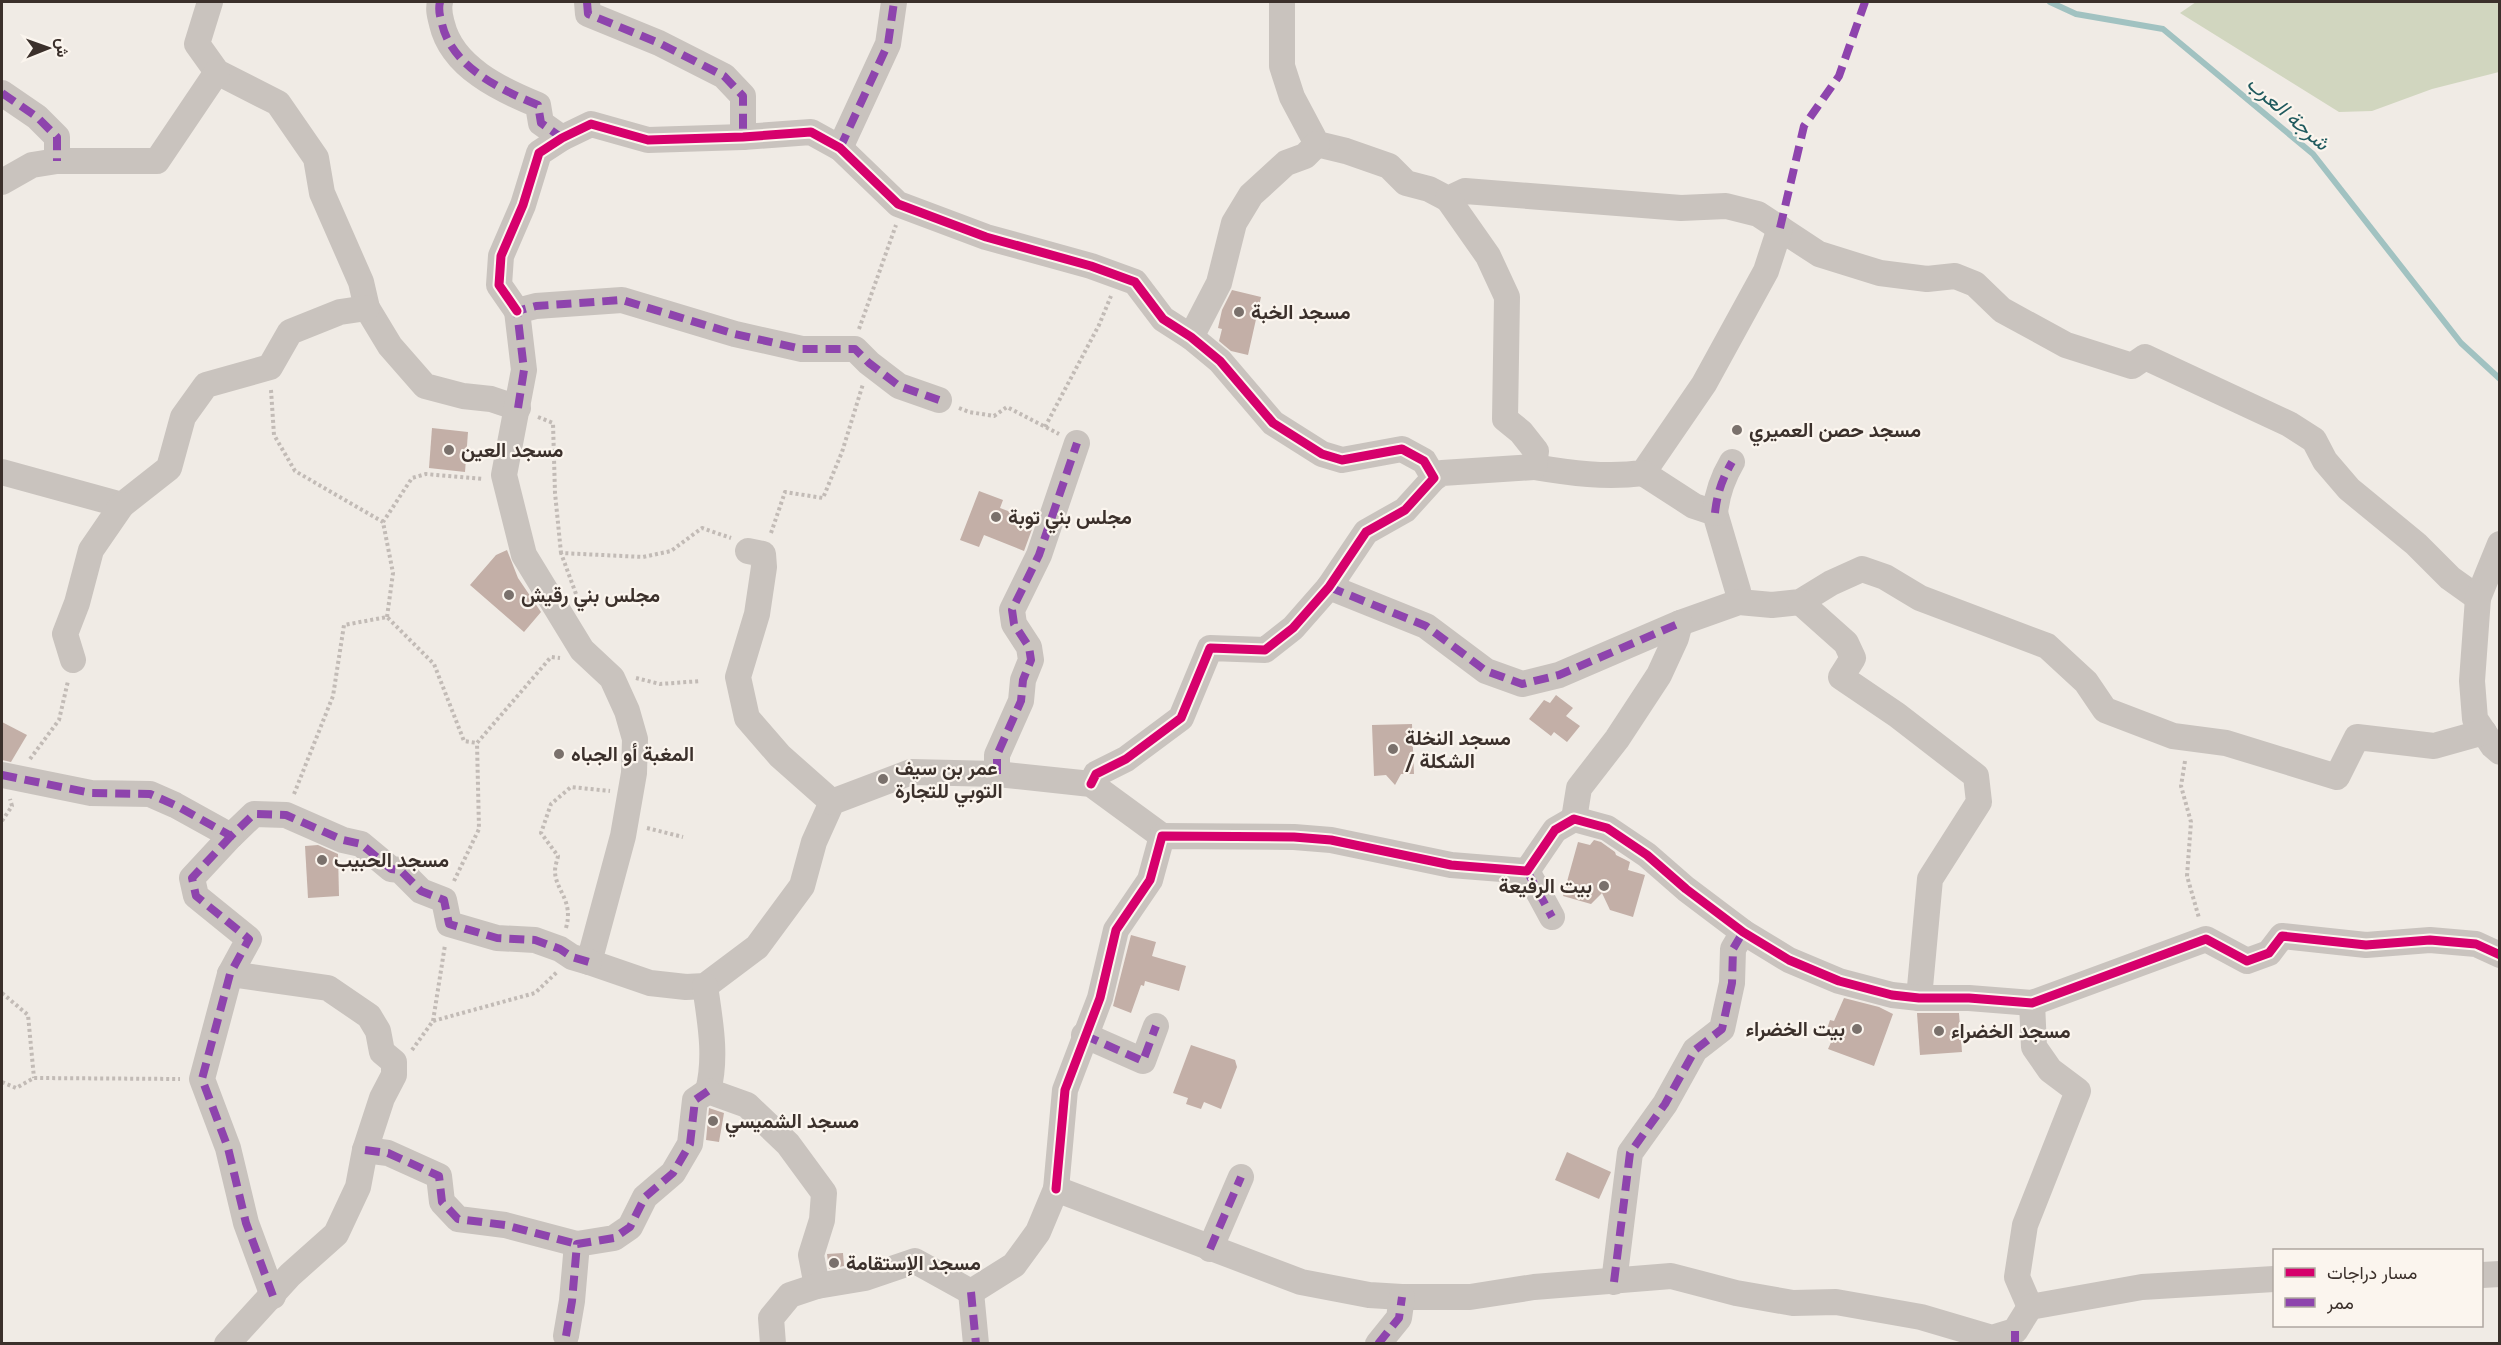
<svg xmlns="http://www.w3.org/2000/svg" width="2501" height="1345" font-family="'Golos Text',Vazirmatn,sans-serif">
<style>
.green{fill:#d1d6bf}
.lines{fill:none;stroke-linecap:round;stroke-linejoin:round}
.stream{stroke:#a1c2c1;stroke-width:6}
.building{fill:#c3afa7}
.path{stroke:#c2bbb6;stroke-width:4;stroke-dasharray:3 3;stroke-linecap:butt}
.minor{stroke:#c9c3be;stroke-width:26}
.quiet{stroke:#8e44ad;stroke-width:8;stroke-dasharray:15 8;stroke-linecap:butt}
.cycleway-casing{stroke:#fbf5ee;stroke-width:13}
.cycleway{stroke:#d6006c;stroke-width:9}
.poi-dot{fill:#7a716c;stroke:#fbf5ee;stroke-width:2}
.labels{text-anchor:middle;stroke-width:4.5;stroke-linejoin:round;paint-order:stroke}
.poi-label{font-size:20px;font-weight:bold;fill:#3b302b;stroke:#fbf5ee;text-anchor:start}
.water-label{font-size:21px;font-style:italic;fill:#1f5a5e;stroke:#fbf5ee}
</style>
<rect width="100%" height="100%" fill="#f0ebe5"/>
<!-- green -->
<polygon class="green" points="2196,2 2499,2 2499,72 2432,89 2372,111 2339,112 2180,13"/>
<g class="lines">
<!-- stream -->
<polyline class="stream" points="2050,2 2076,14 2163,29 2313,154 2461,343 2500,379"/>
</g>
<!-- building -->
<g class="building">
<polygon points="1232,290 1261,297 1248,355 1231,351 1219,341 1222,329 1218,328 1222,310"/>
<polygon points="432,428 468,432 465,472 429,468"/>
<polygon points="979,491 1003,500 1000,508 1035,521 1024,551 984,535 979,547 960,540"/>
<polygon points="507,550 518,578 541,612 524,632 470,585 496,555"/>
<polygon points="1556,695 1573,708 1566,716 1580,726 1567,742 1554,732 1551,736 1529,719 1544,700 1550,703"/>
<polygon points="2,722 27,735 11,762 2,760"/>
<polygon points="1412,724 1414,774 1401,774 1395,785 1386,775 1374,776 1372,725"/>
<polygon points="1594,840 1601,842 1615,852 1616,855 1630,862 1628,870 1645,875 1633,917 1610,910 1602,893 1591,904 1563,896 1578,842 1590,845"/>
<polygon points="318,845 338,854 339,896 308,898 305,846"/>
<polygon points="1131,935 1156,942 1152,956 1186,966 1179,991 1145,981 1144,986 1141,985 1131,1013 1113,1006"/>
<polygon points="1844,998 1879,1007 1893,1014 1874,1066 1828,1049 1833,1038 1825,1035 1830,1020 1834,1021"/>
<polygon points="1917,1013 1959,1013 1962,1052 1920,1055"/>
<polygon points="1191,1045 1235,1060 1237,1067 1221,1109 1204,1102 1201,1109 1186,1104 1188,1098 1173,1093"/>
<polygon points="709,1108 724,1113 719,1142 706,1140"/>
<polygon points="1567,1152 1611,1172 1599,1199 1555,1180"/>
<polygon points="843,1253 844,1266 829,1269 827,1254"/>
</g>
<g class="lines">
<!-- path -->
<g class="path">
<polyline points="859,329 896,225"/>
<polyline points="271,390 274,435 295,471 383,522"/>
<polyline points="959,408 969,412 994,416 1007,407 1059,434"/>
<polyline points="538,417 553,423 555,493 561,553"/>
<polyline points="1045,427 1099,325 1111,296"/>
<polyline points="771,533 785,492 823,498 842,452 863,384"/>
<polyline points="576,594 561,553 643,557 671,551 702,528 731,538"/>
<polyline points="387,617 393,573 383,522 412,478 426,474 483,479"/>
<polyline points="636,678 660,684 701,681"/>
<polyline points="30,759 59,720 68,681"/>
<polyline points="2185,761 2181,786 2191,822 2187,876 2199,918"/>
<polyline points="294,794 333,696 344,625 387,617 434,664 464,741 477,743"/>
<polyline points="2,821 12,806 10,799"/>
<polyline points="647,828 683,837"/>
<polyline points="454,881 479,829 477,743 551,657 560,658"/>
<path d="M 566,928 C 574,900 555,890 555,871 C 555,866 557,861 558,856 L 541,833 L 551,804 L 571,787 L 610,791"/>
<polyline points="2,993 28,1015 34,1078"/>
<polyline points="433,1021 445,945"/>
<polyline points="412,1050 433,1021 535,993 557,972"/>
<polyline points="2,1082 16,1088 34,1078 180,1079"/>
</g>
<!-- minor -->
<g class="minor">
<polyline points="210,2 197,44 217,72 278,103 316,158 322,193 361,282 367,308 390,346 425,386 463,396 491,399 518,408"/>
<path d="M 440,2 C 438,10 440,16 442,24 C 452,67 501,90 538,105 L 541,123 L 562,138"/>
<polyline points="587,2 588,14 659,43 724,76 743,96 743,137"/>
<polyline points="1282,2 1282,66 1292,97 1317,144 1346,151 1389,166 1406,183 1429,189 1448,199 1465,191 1681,208 1726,206 1758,214 1819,254 1880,273 1927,279 1955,276 1975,284 2002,310 2066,345 2132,366 2145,357 2289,424 2314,440 2325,461 2349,489 2416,544 2450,578 2478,598"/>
<polyline points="2,93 37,117 57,137 57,161"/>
<polyline points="840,148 888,44 894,2"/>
<polyline points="2,182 32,165 57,161 157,161 217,72"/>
<polyline points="517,311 499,285 501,256 523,205 539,153 562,138 591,124 648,140 743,137 811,132 840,148 898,204 986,237 1091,266 1135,282 1163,319 1191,337 1220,361 1273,423 1322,454 1342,460 1402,449 1424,461 1434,478 1405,510 1366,532 1329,587 1293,628 1265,650 1210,648 1181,718 1126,759 1096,774 1091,784"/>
<polyline points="1191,337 1219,283 1234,223 1251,195 1286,163 1305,156 1317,144"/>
<polyline points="939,400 899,386 869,363 855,349 802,349 735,334 622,300 536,306 517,311 524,370 504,475 524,555 582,650 612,678 627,711 635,739 634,773 623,836 589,962 650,983 686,987 705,986 757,947 802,886 814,842 832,802 911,772 997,774 1091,784 1162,836"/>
<path d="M 1534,467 C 1570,473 1606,478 1643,473 L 1704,384 L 1766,271 L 1780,228"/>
<polyline points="2,472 122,505 169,468 183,417 206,385 270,367 290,332 340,312 367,308"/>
<polyline points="1643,473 1694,506 1715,513 1738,591 1739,602"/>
<polyline points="1434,478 1442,473 1534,467 1536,451 1521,432 1505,419 1507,297 1488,256 1448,199"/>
<path d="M 1715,513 C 1717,494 1722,479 1732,462"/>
<polyline points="2500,544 2478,598 2472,681 2475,719 2493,746 2500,752"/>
<polyline points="748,551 763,554 764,567 757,614 738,677 747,718 780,756 832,802"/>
<polyline points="1329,587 1426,626 1486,671 1522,684 1559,675 1680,623 1739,602 1772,605 1800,602 1831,583 1862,569 1885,577 1920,598 2047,646 2086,682 2105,710 2173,736 2226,743 2337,777 2357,737 2434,746 2484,732"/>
<polyline points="1800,602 1846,643 1853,658 1841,677 1897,715 1976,776 1979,802 1930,879 1919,998"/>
<polyline points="73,660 65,634 77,603 91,550 122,505"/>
<polyline points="997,774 997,755 1021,701 1023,680 1031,660 1029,647 1014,624 1012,610 1039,555 1077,443"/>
<polyline points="2,775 91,793 150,794 175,805 231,836 254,814 286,815 343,840 361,844 391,869 400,870 421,891 444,900 449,924 497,938 535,940 560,949 572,957 589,962"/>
<polyline points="1574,819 1579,788 1617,739 1659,675 1676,638 1680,623"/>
<polyline points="231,836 192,878 196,896 249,939 230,974 202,1079 228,1148 246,1223 273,1296"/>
<polyline points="1527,871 1552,917"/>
<path d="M 705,986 C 710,1021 717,1056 708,1091 L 747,1105 L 788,1144 L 824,1193 L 822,1220 L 811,1255 L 817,1286"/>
<polyline points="1084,1035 1143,1061 1156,1026"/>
<polyline points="365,1150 388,1153 439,1176 442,1202 458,1219 505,1225 577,1244"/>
<polyline points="1056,1189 1065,1090 1100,998 1116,930 1150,880 1162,836 1294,837 1331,840 1451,865 1527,871 1555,830 1574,819 1607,828 1647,855 1686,889 1743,932 1789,960 1839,981 1892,995 1919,998 1969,998 2032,1003 2206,939 2247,961 2269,953 2282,936 2366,945 2430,940 2476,944 2500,955"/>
<polyline points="1210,1249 1241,1177"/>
<polyline points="2482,1275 2500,1274"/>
<polyline points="1614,1282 1630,1153 1665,1104 1695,1050 1722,1029 1732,983 1733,949 1743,932"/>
<polyline points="971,1292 976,1344"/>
<polyline points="2030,1307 2017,1277 2025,1225 2078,1091 2050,1070 2034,1047 2032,1003"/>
<polyline points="566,1336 572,1301 577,1244 614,1238 630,1227 645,1197 673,1173 690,1144 695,1100 708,1091"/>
<polyline points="227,1344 290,1275 336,1234 358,1187 365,1150 382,1098 394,1075 394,1062 382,1052 378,1031 369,1016 328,988 230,974"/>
<polyline points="773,1344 771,1318 790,1295 817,1286 865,1278 915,1261 971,1292 1014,1265 1038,1232 1056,1189 1301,1282 1369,1295 1402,1297 1470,1297 1534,1287 1671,1276 1736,1293 1793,1303 1836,1302 1921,1317 1992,1338 2015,1331 2030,1307 2142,1287 2274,1279"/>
<polyline points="1378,1344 1399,1318 1402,1297"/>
</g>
<!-- quiet -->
<g class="quiet">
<path d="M 440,2 C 438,10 440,16 442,24 C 452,67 501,90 538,105 L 541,123 L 562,138"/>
<polyline points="587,2 588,14 659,43 724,76 743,96 743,137"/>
<polyline points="2,93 37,117 57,137 57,161"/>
<polyline points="840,148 888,44 894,2"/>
<polyline points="1780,228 1804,126 1839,76 1865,2"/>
<polyline points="518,408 524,370 517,311 536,306 622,300 735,334 802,349 855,349 869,363 899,386 939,400"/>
<path d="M 1715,513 C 1717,494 1722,479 1732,462"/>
<polyline points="1329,587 1426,626 1486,671 1522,684 1559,675 1680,623"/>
<polyline points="997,774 997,755 1021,701 1023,680 1031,660 1029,647 1014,624 1012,610 1039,555 1077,443"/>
<polyline points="2,775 91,793 150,794 175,805 231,836 254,814 286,815 343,840 361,844 391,869 400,870 421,891 444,900 449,924 497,938 535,940 560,949 572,957 589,962"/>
<polyline points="231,836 192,878 196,896 249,939 230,974 202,1079 228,1148 246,1223 273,1296"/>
<polyline points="1527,871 1552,917"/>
<polyline points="1084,1035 1143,1061 1156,1026"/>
<polyline points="365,1150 388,1153 439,1176 442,1202 458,1219 505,1225 577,1244"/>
<polyline points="1210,1249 1241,1177"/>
<polyline points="1614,1282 1630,1153 1665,1104 1695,1050 1722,1029 1732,983 1733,949 1743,932"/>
<polyline points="971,1292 976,1344"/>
<polyline points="2015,1331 2015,1344"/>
<polyline points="566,1336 572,1301 577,1244 614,1238 630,1227 645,1197 673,1173 690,1144 695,1100 708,1091"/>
<polyline points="1378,1344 1399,1318 1402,1297"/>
</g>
<!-- cycleway casing -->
<g class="cycleway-casing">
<g id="cycleway">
<polyline points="517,311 499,285 501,256 523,205 539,153 562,138 591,124 648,140 743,137 811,132 840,148 898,204 986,237 1091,266 1135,282 1163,319 1191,337 1220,361 1273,423 1322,454 1342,460 1402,449 1424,461 1434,478 1405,510 1366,532 1329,587 1293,628 1265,650 1210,648 1181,718 1126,759 1096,774 1091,784"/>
<polyline points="1056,1189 1065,1090 1100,998 1116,930 1150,880 1162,836 1294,837 1331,840 1451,865 1527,871 1555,830 1574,819 1607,828 1647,855 1686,889 1743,932 1789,960 1839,981 1892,995 1919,998 1969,998 2032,1003 2206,939 2247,961 2269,953 2282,936 2366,945 2430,940 2476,944 2500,955"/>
</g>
</g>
<!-- cycleway -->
<use href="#cycleway" class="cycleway"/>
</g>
<!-- markers -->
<g class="poi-dot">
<circle cx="1239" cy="312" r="6"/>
<circle cx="1737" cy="430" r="6"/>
<circle cx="449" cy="450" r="6"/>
<circle cx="996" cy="517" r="6"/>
<circle cx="509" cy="595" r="6"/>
<circle cx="1393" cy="749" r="6"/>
<circle cx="559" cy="754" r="6"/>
<circle cx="883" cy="779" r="6"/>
<circle cx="322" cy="860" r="6"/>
<circle cx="1604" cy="886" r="6"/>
<circle cx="1857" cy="1029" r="6"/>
<circle cx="1939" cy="1031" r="6"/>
<circle cx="713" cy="1121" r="6"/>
<circle cx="834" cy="1263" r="6"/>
</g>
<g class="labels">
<!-- poi labels -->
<g class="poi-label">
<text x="1251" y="319">مسجد الخبة</text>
<text x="1749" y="437">مسجد حصن العميري</text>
<text x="461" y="457">مسجد العين</text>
<text x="1008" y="524">مجلس بني توبة</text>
<text x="521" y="602">مجلس بني رقيش</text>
<text x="1405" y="745">مسجد النخلة<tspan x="1405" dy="23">/ الشكلة</tspan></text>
<text x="571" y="761">المغبة أو الجباه</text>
<text x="895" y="775">عمر بن سيف<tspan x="895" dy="23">التوبي للتجارة</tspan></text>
<text x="334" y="867">مسجد الحبيب</text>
<text x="1592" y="893" text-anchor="end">بيت الرفيعة</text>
<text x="1845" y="1036" text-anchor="end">بيت الخضراء</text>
<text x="1951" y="1038">مسجد الخضراء</text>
<text x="725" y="1128">مسجد الشميسي</text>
<text x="846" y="1270">مسجد الإستقامة</text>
</g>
<!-- water labels -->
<g class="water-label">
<text transform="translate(2288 113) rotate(41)" y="7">شرجة العرب</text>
</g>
</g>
<!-- border -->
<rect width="2501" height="1345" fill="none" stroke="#3b302b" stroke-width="6"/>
<!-- legend -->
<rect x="2273" y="1249" width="210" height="78" fill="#fbf5ee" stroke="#aea6a0" stroke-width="1.5"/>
<rect x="2285" y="1268" width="30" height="9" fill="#d6006c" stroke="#aea6a0" stroke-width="1.5"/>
<text x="2327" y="1279" font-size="18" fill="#3b302b">مسار دراجات</text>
<rect x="2285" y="1298" width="30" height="9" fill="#8e44ad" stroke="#aea6a0" stroke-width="1.5"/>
<text x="2327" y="1309" font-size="18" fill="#3b302b">ممر</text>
<!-- north arrow -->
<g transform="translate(48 48) rotate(89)" stroke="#fbf5ee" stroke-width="4.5" paint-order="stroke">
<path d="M0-4.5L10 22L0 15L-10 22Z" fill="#3b302b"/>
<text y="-9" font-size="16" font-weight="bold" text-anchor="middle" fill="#3b302b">ش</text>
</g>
</svg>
